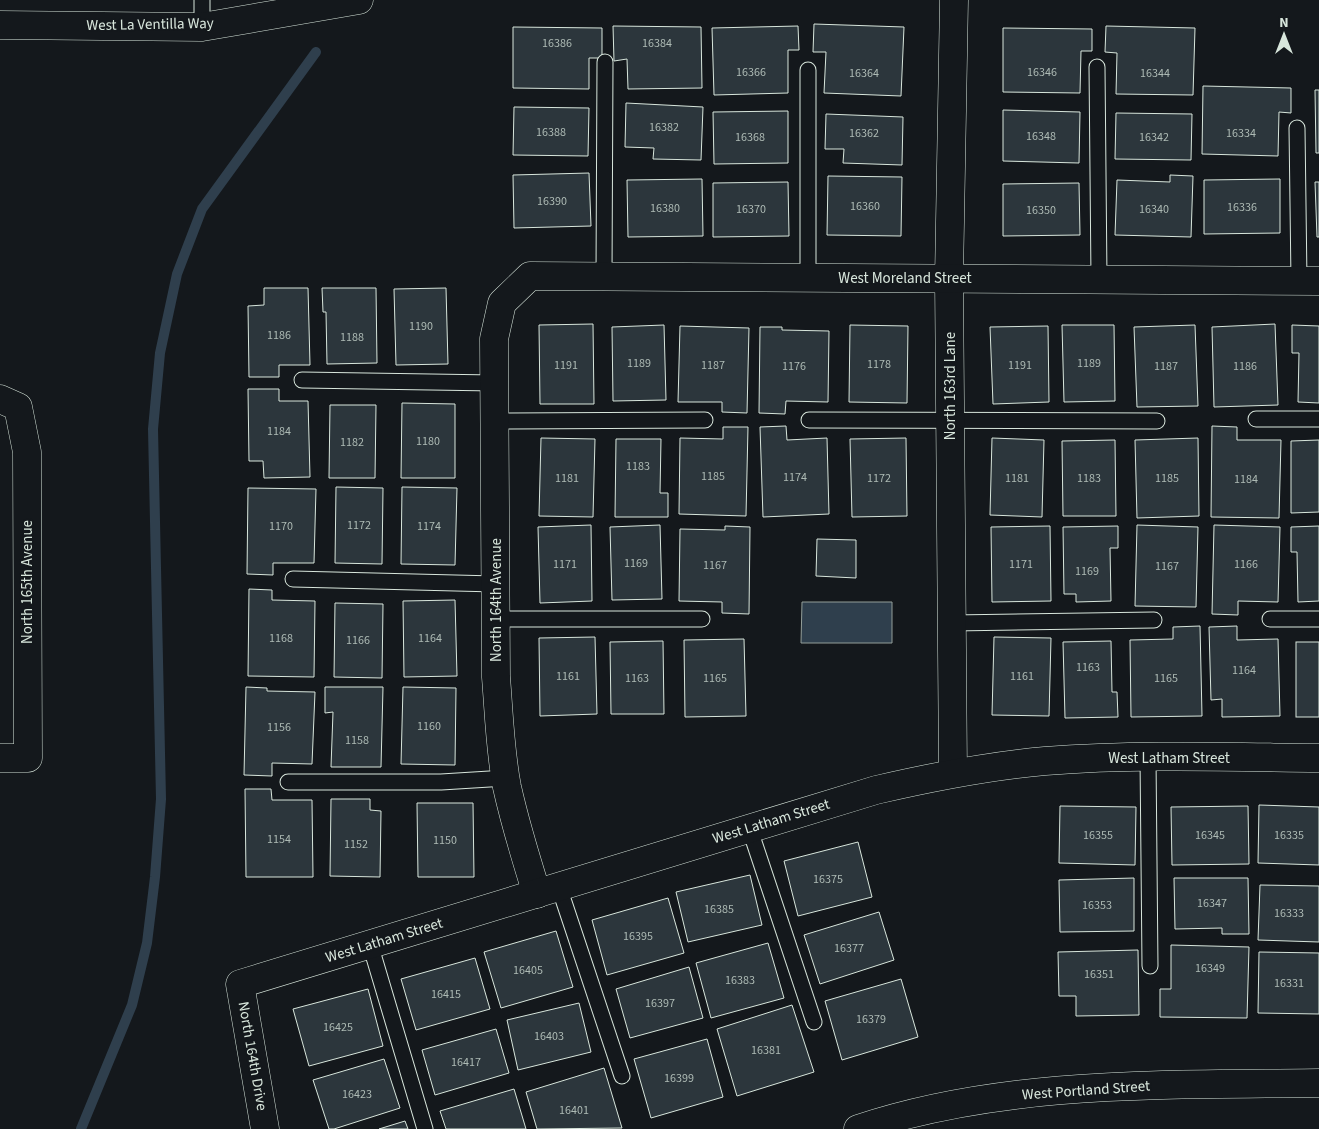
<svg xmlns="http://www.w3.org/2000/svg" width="1319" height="1129" font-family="'Source Sans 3',sans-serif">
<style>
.water{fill:#2f3f4d;stroke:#939e99}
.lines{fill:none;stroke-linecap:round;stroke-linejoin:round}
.stream{stroke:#2f3f4d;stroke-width:10}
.building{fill:#2c363c;stroke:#d8e6dc}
.lane-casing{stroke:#d8e6dc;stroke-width:17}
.street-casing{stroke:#d8e6dc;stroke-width:29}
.secondary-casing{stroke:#d8e6dc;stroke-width:29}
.lane{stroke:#14181c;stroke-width:15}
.street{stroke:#14181c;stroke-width:28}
.secondary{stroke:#14181c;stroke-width:28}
.labels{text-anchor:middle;stroke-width:4;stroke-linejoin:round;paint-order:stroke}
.number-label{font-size:12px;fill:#adbab4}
.street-label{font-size:15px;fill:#d8e6dc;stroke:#14181c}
</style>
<rect width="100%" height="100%" fill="#14181c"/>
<!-- water -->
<polygon class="water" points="802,602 892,602 892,643 801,643"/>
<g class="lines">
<!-- stream -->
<polyline class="stream" points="81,1129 132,1005 147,943 155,877 161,799 153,429 160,353 177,274 202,209 316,52"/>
</g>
<!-- building -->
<g class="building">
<polygon points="814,24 904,27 901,96 824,93 826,52 813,52"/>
<polygon points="613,26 701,27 702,88 628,89 627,59 614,61"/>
<polygon points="798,26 799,50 788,50 788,93 714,95 712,28"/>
<polygon points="1106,26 1195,28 1193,95 1116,94 1117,53 1105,52"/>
<polygon points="513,27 602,28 602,58 589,58 589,89 513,88"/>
<polygon points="1003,28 1092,29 1092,51 1081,51 1080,93 1003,92"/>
<polygon points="1203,86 1291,88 1291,113 1279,112 1278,156 1202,154"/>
<polygon points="1315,90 1319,90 1319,153 1316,153"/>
<polygon points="626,103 703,107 701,160 653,159 654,148 625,147"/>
<polygon points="514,107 589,108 588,156 513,155"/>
<polygon points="1003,110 1080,112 1079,163 1003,161"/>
<polygon points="788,111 788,163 714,164 713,112"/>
<polygon points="1116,113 1192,114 1191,160 1115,159"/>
<polygon points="826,114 903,117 902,165 843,163 844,149 825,149"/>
<polygon points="589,173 591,226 514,228 513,175"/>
<polygon points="1170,175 1193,176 1191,237 1115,235 1117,180 1170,182"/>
<polygon points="828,176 902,177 901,236 827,235"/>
<polygon points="702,179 703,236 628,237 627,180"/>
<polygon points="1280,179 1280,233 1204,234 1204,180"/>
<polygon points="788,182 789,236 713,237 713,183"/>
<polygon points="1315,182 1319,182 1319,237 1317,237"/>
<polygon points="1079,183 1080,235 1003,236 1003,184"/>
<polygon points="264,288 308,288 310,365 279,365 279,377 249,377 248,306 264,305"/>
<polygon points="322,288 376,288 377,363 327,364 326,312 323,312"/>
<polygon points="446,288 448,364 396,365 394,289"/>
<polygon points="593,324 594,404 540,404 539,325"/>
<polygon points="1275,324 1278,405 1214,407 1212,327"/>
<polygon points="664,325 666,400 613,401 612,327"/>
<polygon points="850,325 908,326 907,403 849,402"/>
<polygon points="1062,325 1114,325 1115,401 1064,402"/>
<polygon points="1195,325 1198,406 1137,407 1134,327"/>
<polygon points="1292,325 1319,326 1319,403 1298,402 1299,353 1292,353"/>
<polygon points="680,326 749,328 747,413 722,412 722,402 678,402"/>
<polygon points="1048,326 1049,402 993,404 990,327"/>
<polygon points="760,327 782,327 782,330 829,331 828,402 786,401 785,414 759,413"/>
<polygon points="248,389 279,389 279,401 308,401 310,477 264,478 263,461 249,461"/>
<polygon points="402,403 455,404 455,478 401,478"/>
<polygon points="330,405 376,405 375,478 329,478"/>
<polygon points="786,426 787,440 827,438 829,514 763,517 760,427"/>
<polygon points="1212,426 1237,427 1237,440 1281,440 1279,518 1211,517"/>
<polygon points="723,427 748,427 746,516 679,514 680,438 723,439"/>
<polygon points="541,438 595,439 593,517 539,516"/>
<polygon points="906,438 907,516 852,517 850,439"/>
<polygon points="992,438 1044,440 1042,517 990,515"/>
<polygon points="1198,438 1199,516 1137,518 1135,440"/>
<polygon points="616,439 661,439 660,493 668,493 668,517 615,517"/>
<polygon points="1115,440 1116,516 1063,516 1062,441"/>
<polygon points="1319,440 1319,512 1291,513 1291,441"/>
<polygon points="336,487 383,488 382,564 335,563"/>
<polygon points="402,487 457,488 455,565 401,564"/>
<polygon points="248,488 316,489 314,563 273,563 273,575 247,574"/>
<polygon points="591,525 592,601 540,603 538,527"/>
<polygon points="660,525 662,599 612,600 610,527"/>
<polygon points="1137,525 1198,527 1196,607 1135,606"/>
<polygon points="1214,525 1280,527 1278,602 1238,601 1238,615 1212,614"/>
<polygon points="725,526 750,527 749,614 722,613 722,602 679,601 680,529 725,530"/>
<polygon points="1050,526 1051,601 992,602 991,527"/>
<polygon points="1118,526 1118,548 1110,548 1111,601 1076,602 1076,594 1064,594 1063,527"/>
<polygon points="1319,526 1319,601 1298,602 1297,552 1291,552 1291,527"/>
<polygon points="817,539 856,540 856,578 816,576"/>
<polygon points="249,589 272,590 272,600 315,601 314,677 248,676"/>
<polygon points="455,600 457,676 404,677 403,601"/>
<polygon points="335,603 383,604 382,678 334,677"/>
<polygon points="1200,626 1202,716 1131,717 1130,640 1173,639 1173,627"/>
<polygon points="1237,626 1237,640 1278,639 1280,716 1222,717 1222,699 1211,700 1209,627"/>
<polygon points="595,637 597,714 540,716 539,638"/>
<polygon points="994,637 1051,638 1049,716 992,715"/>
<polygon points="744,639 746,716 685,717 684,640"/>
<polygon points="663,641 664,714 611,714 610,642"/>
<polygon points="1111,641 1112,692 1117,692 1118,717 1065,718 1063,642"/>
<rect x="1296" y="642" width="23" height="75"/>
<polygon points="246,687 267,688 267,691 315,692 312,764 272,763 272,776 244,775"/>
<polygon points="325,687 383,687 381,767 331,767 333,712 325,713"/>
<polygon points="403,687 456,688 455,765 401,764"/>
<polygon points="245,789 271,789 272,800 312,800 313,877 246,877"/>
<polygon points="331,799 370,799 370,810 381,811 380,877 330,876"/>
<polygon points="417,803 473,803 474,877 418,877"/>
<polygon points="1259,805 1319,807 1319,865 1258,863"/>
<polygon points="1060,806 1136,807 1135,865 1059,863"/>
<polygon points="1248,806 1249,864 1172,865 1171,807"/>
<polygon points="858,842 872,897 798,916 784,861"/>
<polygon points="750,875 762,925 688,942 676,892"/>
<polygon points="1134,878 1134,931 1060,932 1059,880"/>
<polygon points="1174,878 1248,878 1249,934 1222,934 1222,928 1175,929"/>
<polygon points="1260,885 1319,886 1319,942 1258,940"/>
<polygon points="668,898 684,953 607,975 592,920"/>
<polygon points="879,912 894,960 820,984 804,935"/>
<polygon points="556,931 573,987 501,1008 484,952"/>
<polygon points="768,943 784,998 711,1018 696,963"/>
<polygon points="1171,945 1249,947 1247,1018 1160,1017 1160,989 1171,989"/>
<polygon points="1138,950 1139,1015 1076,1016 1076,996 1059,996 1058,952"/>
<polygon points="1259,952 1319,953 1319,1014 1258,1013"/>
<polygon points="475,958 490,1009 416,1030 401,979"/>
<polygon points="689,967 703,1018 630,1038 616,989"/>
<polygon points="901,979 918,1037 842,1060 825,1001"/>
<polygon points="368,989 383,1046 309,1066 293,1009"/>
<polygon points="579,1003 591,1052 518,1070 507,1020"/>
<polygon points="792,1005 814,1072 737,1096 717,1029"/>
<polygon points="496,1029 509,1073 435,1095 422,1050"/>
<polygon points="707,1039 723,1097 651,1118 634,1059"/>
<polygon points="384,1059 400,1108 334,1129 329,1129 313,1080"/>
<polygon points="604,1068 622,1128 537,1129 526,1092"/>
<polygon points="514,1089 526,1129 446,1129 440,1111"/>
<polygon points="405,1121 408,1129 379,1129"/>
</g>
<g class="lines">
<!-- lane casing -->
<g class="lane-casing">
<g id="lane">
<polyline points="202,0 202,27"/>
<polyline points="1097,67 1099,279"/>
<polyline points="808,70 808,277"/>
<polyline points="1297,128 1299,281"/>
<polyline points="604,276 605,62"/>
<polyline points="302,380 495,383"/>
<polyline points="1256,419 1319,419"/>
<polyline points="809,420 1157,421"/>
<polyline points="495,421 705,420"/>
<polyline points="293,579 496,584"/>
<polyline points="496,619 702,619"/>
<polyline points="1270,619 1319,619"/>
<polyline points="952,623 1154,620"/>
<polyline points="1148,757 1150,966"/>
<polyline points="288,782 441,782 506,778"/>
<polyline points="749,827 814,1022"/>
<polyline points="559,887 622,1076"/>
<polyline points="370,944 425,1129"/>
</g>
</g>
<!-- street casing -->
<g class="street-casing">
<g id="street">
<polyline points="0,25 202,27 359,0"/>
<polyline points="0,399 18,407 27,452 28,758 0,758"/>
<polyline points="953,773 949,278 954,0"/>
<path d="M 537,894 C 526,859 515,823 507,787 C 500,751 499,714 496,677 L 494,339 L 502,303 L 530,276 L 1319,281"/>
<path d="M 265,1129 L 240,984 L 876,790 C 932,777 988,766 1045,761 C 1136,754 1228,757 1319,758"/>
</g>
</g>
<!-- secondary casing -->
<g class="secondary-casing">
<path id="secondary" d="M 858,1129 C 1003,1080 1167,1085 1319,1083"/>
</g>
<!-- lane -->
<use href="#lane" class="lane"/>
<!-- street -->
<use href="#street" class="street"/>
<!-- secondary -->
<use href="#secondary" class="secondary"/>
</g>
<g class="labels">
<!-- number labels -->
<g class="number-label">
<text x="557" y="47">16386</text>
<text x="657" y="47">16384</text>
<text x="751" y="76">16366</text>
<text x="1042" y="76">16346</text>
<text x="864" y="77">16364</text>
<text x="1155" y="77">16344</text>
<text x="664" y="131">16382</text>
<text x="551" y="136">16388</text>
<text x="864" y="137">16362</text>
<text x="1241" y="137">16334</text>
<text x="1041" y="140">16348</text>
<text x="750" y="141">16368</text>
<text x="1154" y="141">16342</text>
<text x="552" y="205">16390</text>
<text x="865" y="210">16360</text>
<text x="1242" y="211">16336</text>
<text x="665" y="212">16380</text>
<text x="751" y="213">16370</text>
<text x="1154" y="213">16340</text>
<text x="1041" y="214">16350</text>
<text x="421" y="330">1190</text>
<text x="279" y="339">1186</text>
<text x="352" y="341">1188</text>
<text x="639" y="367">1189</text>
<text x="1089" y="367">1189</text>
<text x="879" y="368">1178</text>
<text x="566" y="369">1191</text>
<text x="713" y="369">1187</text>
<text x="1020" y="369">1191</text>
<text x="794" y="370">1176</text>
<text x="1166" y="370">1187</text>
<text x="1245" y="370">1186</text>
<text x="279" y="435">1184</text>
<text x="428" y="445">1180</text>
<text x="352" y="446">1182</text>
<text x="638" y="470">1183</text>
<text x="713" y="480">1185</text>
<text x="795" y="481">1174</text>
<text x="567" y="482">1181</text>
<text x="879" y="482">1172</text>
<text x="1017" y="482">1181</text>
<text x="1089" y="482">1183</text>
<text x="1167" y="482">1185</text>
<text x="1246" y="483">1184</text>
<text x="359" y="529">1172</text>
<text x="281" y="530">1170</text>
<text x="429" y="530">1174</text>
<text x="636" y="567">1169</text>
<text x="565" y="568">1171</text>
<text x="1021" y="568">1171</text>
<text x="1246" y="568">1166</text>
<text x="715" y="569">1167</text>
<text x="1167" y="570">1167</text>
<text x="1087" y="575">1169</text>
<text x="281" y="642">1168</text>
<text x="430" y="642">1164</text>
<text x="358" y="644">1166</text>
<text x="1088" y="671">1163</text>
<text x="1244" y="674">1164</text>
<text x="568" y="680">1161</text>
<text x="1022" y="680">1161</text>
<text x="637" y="682">1163</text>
<text x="715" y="682">1165</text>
<text x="1166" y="682">1165</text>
<text x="429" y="730">1160</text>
<text x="279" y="731">1156</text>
<text x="357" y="744">1158</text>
<text x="1098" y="839">16355</text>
<text x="1210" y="839">16345</text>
<text x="1289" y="839">16335</text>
<text x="279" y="843">1154</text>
<text x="445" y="844">1150</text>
<text x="356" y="848">1152</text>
<text x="828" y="883">16375</text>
<text x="1212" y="907">16347</text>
<text x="1097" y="909">16353</text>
<text x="719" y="913">16385</text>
<text x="1289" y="917">16333</text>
<text x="638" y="940">16395</text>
<text x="849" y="952">16377</text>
<text x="1210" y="972">16349</text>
<text x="528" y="974">16405</text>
<text x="1099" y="978">16351</text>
<text x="740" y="984">16383</text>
<text x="1289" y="987">16331</text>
<text x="446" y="998">16415</text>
<text x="660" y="1007">16397</text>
<text x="871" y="1023">16379</text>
<text x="338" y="1031">16425</text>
<text x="549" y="1040">16403</text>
<text x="766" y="1054">16381</text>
<text x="466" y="1066">16417</text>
<text x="679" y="1082">16399</text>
<text x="357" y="1098">16423</text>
<text x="574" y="1114">16401</text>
</g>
<!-- street labels -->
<g class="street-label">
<text transform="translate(150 24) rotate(-1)" y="5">West La Ventilla Way</text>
<text x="905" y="283">West Moreland Street</text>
<text transform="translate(950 386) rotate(-90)" y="5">North 163rd Lane</text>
<text transform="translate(27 582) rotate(-90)" y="5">North 165th Avenue</text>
<text transform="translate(496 600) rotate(-90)" y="5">North 164th Avenue</text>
<text x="1169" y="763">West Latham Street</text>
<text transform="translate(771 821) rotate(-17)" y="5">West Latham Street</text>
<text transform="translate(384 940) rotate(-17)" y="5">West Latham Street</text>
<text transform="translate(253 1056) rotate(80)" y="5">North 164th Drive</text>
<text transform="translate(1086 1090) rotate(-4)" y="5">West Portland Street</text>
</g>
</g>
<!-- north arrow -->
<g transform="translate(1284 35)" stroke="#14181c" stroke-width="4" paint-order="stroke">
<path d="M0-4L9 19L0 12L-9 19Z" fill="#d8e6dc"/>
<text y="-8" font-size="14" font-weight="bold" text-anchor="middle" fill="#d8e6dc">N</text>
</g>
</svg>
